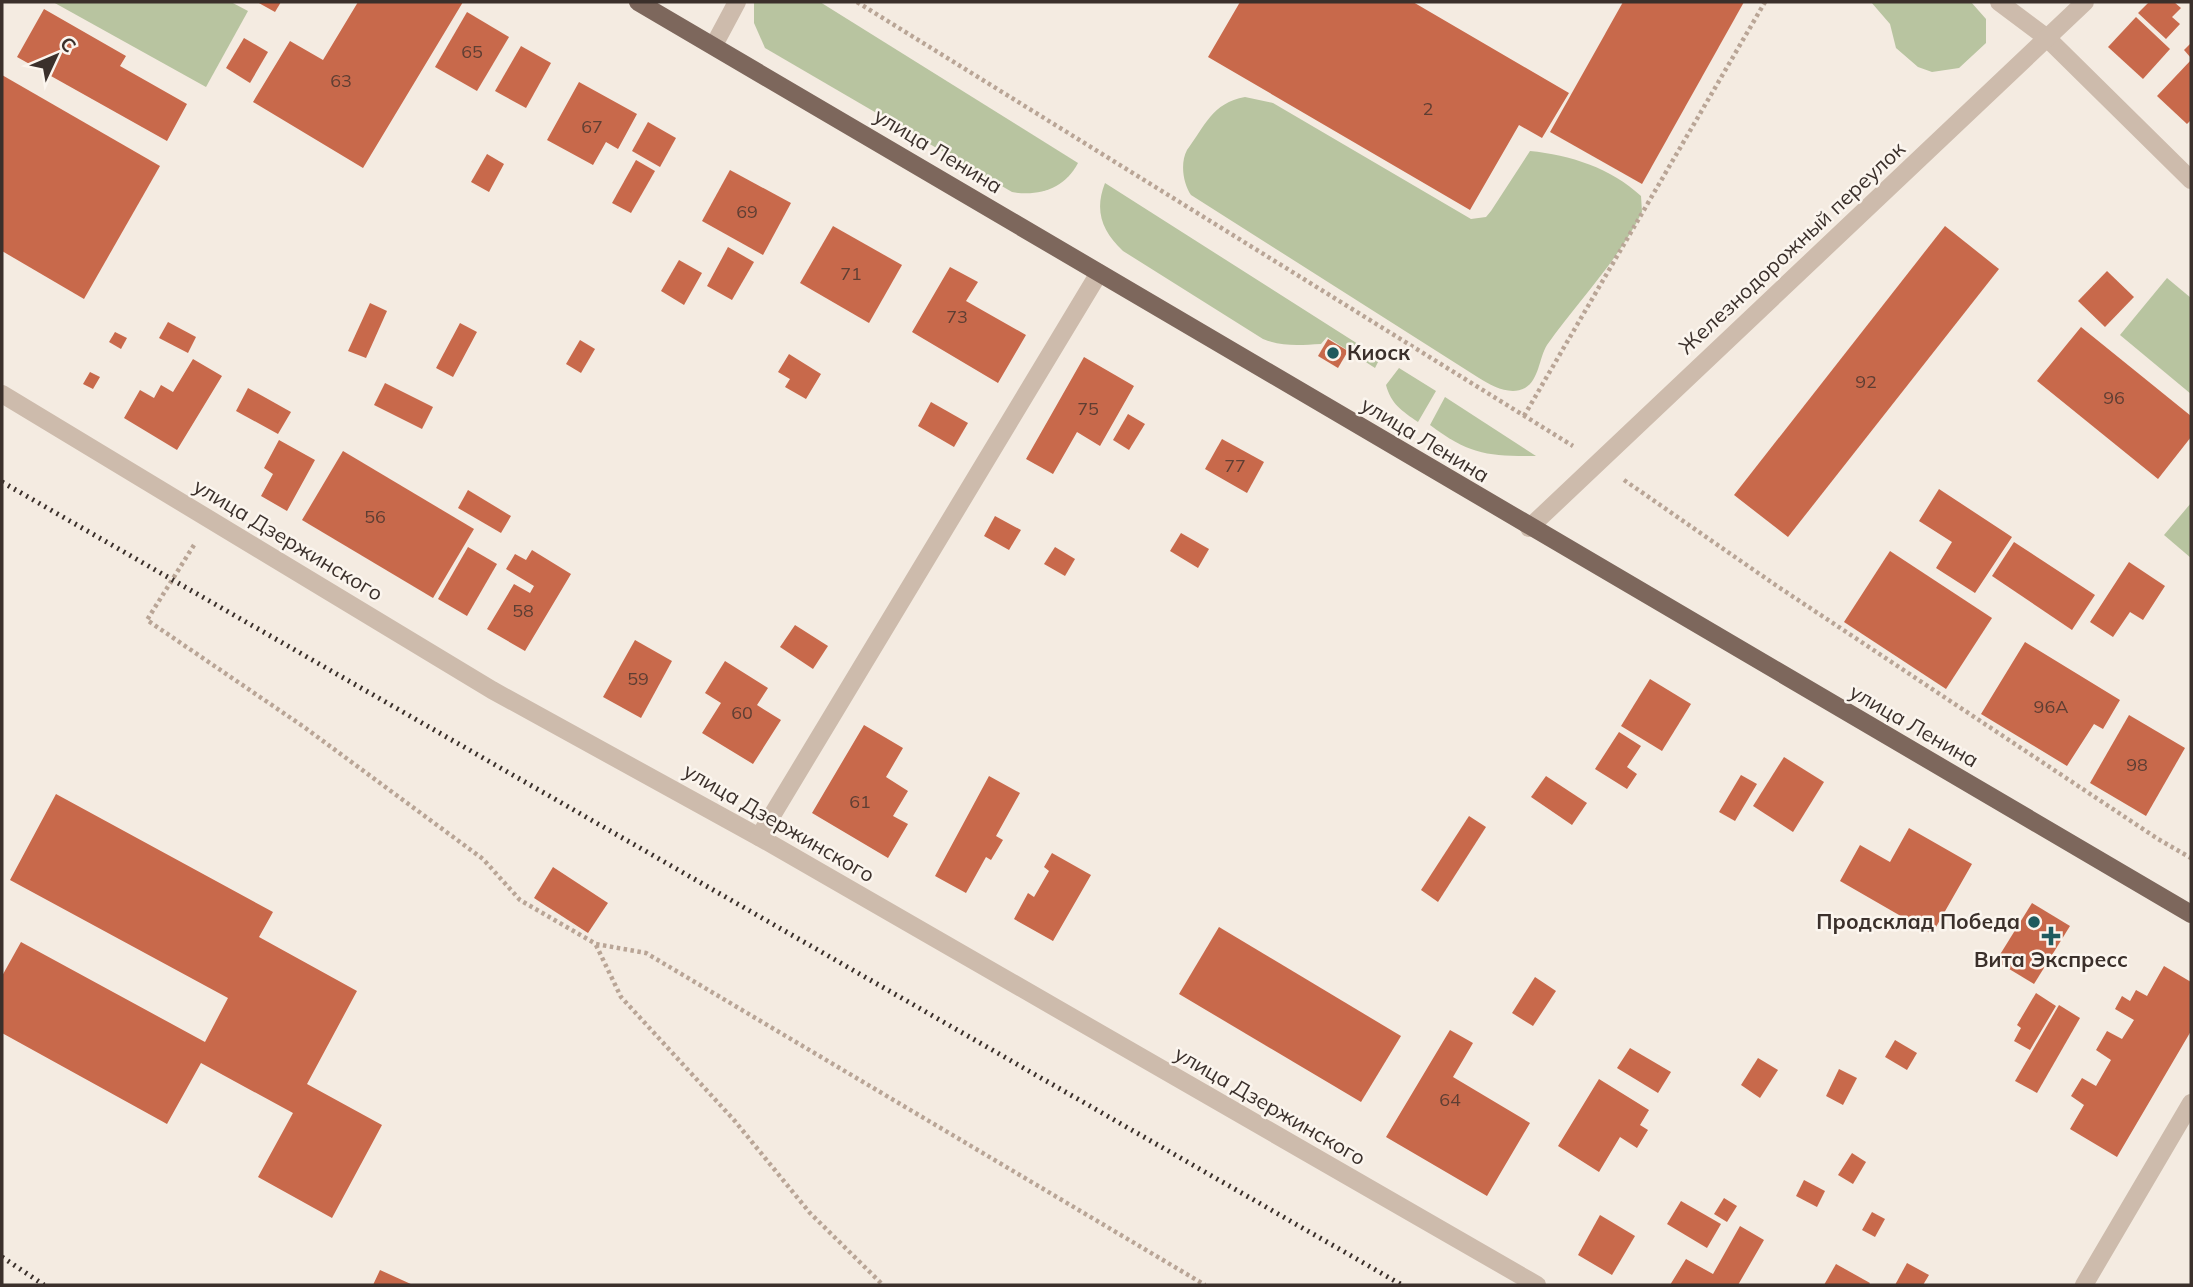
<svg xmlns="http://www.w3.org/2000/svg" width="2193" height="1287" font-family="Mulish,sans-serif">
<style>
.green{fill:#b8c4a0}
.building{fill:#c8694b}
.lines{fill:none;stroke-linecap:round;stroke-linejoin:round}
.path{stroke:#b9a596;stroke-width:4.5;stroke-dasharray:3.5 3.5;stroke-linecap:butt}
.minor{stroke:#cdbbac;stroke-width:18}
.major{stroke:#7d675c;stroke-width:18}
.rail{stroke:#3b302b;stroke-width:5;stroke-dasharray:2 5;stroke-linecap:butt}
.poi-dot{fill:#1f5a5e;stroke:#fbf5ee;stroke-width:2.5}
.labels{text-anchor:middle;stroke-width:5;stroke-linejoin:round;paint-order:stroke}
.number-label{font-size:18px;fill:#5e3e33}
.street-label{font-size:21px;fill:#3b302b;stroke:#fbf5ee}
.poi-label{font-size:21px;font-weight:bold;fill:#3b302b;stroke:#fbf5ee;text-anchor:start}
</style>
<rect width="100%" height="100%" fill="#f4ebe1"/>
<!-- green -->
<g class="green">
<polygon points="53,2 231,2 248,11 206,87"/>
<path d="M 754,2 L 820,2 L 1078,163 C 1065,188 1039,197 1012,192 L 765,48 L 754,23 Z"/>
<polygon points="1871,2 1971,2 1986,19 1986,43 1959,68 1932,72 1918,67 1896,48 1890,24"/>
<path d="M 1245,97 L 1273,103 L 1471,219 L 1486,217 L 1491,211 L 1530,151 C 1570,155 1611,168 1641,196 L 1642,212 C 1618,261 1578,301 1547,345 C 1539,358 1539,380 1525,388 C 1510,396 1492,386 1479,378 L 1191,195 C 1183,183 1180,163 1187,150 C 1205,126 1212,103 1245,97 Z"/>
<path d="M 1105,183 L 1380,358 L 1375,368 L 1327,337 L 1321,344 C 1300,345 1283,347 1263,339 L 1123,251 C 1102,231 1094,211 1105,183 Z"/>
<polygon points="2167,278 2191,298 2191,394 2120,335"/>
<path d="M 1399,368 L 1436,391 L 1418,422 C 1402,411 1391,404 1386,385 Z"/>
<path d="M 1445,397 L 1536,456 C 1487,456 1470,455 1430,425 Z"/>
<polygon points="2191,503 2191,558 2164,535"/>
</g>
<!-- building -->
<g class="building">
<polygon points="257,2 281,2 275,12"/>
<polygon points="358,2 463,2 363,168 253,102 290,41 323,60"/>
<polygon points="1240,2 1413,2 1569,93 1542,138 1519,125 1470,210 1208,57"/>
<polygon points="1623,2 1744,2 1642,184 1550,132"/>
<polygon points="2149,2 2174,2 2181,8 2172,17 2180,24 2166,39 2138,13"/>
<polygon points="44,9 126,56 120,66 187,104 167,141 17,57"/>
<polygon points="467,12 509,37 477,91 435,67"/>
<polygon points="2136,17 2170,49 2143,79 2108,47"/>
<polygon points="244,38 268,52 250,83 226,68"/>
<polygon points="2191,43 2191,58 2184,50"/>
<polygon points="521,46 551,63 526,108 495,91"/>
<polygon points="2191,60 2191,120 2187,124 2157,96"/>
<polygon points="2,75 160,166 84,299 2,251"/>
<polygon points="579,82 637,114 618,149 606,142 593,165 547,140"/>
<polygon points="648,122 676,138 660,167 632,151"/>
<polygon points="487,154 504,164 489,192 471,182"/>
<polygon points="636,160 655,171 631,213 612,203"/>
<polygon points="730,170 791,203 763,255 702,221"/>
<polygon points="833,226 902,265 869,323 800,283"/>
<polygon points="1945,226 1999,269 1788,537 1734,495"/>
<polygon points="728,247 754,262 732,300 707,286"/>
<polygon points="679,260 702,273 684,305 661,291"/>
<polygon points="950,267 978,282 966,301 1026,335 998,383 912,332"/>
<polygon points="2107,271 2134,297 2105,327 2078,301"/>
<polygon points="370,303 387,311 366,358 348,351"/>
<polygon points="168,322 196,337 188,353 159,338"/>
<polygon points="460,323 477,332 453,377 436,368"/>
<polygon points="2081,327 2191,416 2191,437 2158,479 2037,381"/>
<polygon points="115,332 127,338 121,349 109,342"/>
<polygon points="1328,339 1348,351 1338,368 1318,356"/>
<polygon points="580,340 595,349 581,373 566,364"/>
<polygon points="789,354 821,374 806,399 785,387 790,379 778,372"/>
<polygon points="1084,357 1134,386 1100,446 1077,432 1053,474 1026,459"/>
<polygon points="193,359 222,376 177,450 124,418 140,390 154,398 161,385 173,392"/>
<polygon points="90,372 100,377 93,389 83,384"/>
<polygon points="385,383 433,407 422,429 374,405"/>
<polygon points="248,388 291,412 278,434 236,411"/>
<polygon points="931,402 968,423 954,447 918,426"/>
<polygon points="1128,414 1145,424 1129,450 1113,440"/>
<polygon points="1222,439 1264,462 1247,493 1205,469"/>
<polygon points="279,440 315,460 287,511 261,496 273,474 264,468"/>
<polygon points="343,451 474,529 433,598 302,520"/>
<polygon points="1939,489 2012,537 1975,593 1936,568 1952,542 1919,521"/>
<polygon points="468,490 511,516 501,533 458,508"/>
<polygon points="995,516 1021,530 1009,550 984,536"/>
<polygon points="1181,533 1209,549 1198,568 1170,551"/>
<polygon points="2014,542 2095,595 2072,630 1992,576"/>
<polygon points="468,547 497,564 467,616 438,599"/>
<polygon points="1055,547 1075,559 1065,576 1044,564"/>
<polygon points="532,550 571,574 525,651 487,629 514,584 530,593 534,586 506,569 515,554 526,560"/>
<polygon points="1890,551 1992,618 1946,689 1844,622"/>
<polygon points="2129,562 2165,586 2143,620 2130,612 2113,637 2090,622"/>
<polygon points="795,625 828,646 813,669 780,647"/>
<polygon points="635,640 672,661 641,718 603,697"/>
<polygon points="2025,642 2120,700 2103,729 2094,724 2067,766 1981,714"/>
<polygon points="725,661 768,688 757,705 781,720 753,764 702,733 721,703 705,693"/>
<polygon points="1650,679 1691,704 1662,751 1621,726"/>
<polygon points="2129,715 2185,748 2146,816 2090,783"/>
<polygon points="864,725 903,748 886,777 908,791 893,816 908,824 888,858 812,813"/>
<polygon points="1619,732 1641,746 1627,767 1637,774 1627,789 1595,769"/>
<polygon points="1784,757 1824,782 1793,832 1753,806"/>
<polygon points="1741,775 1757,784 1735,821 1719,812"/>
<polygon points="989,776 1020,793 996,836 1003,840 991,860 986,857 966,893 935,876"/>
<polygon points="1546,776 1587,803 1572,825 1531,797"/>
<polygon points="56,794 273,912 259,937 357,991 307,1084 382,1125 332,1218 258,1177 293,1113 201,1063 167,1124 2,1033 2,976 21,942 205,1042 228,998 10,880"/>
<polygon points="1469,816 1486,827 1438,902 1421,890"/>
<polygon points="1909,828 1972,864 1932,934 1840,881 1860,845 1890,862"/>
<polygon points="1052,853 1091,875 1053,941 1014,919 1028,893 1034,897 1049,871 1044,867"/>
<polygon points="553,867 608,903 588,933 534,898"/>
<polygon points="2032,903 2070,926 2034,984 1996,961"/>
<polygon points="1219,927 1401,1036 1361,1102 1179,994"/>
<polygon points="2164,966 2191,982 2191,1031 2117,1157 2070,1129 2084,1105 2071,1096 2082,1078 2096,1086 2111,1060 2096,1050 2107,1031 2122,1039 2134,1020 2115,1009 2122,996 2130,1001 2136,990 2147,996"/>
<polygon points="1535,977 1556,991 1533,1026 1512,1013"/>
<polygon points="2036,993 2056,1006 2030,1050 2014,1041 2021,1028 2017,1025"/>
<polygon points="2059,1005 2080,1018 2037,1093 2015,1081"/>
<polygon points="1450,1030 1473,1043 1453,1077 1530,1123 1487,1196 1386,1137"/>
<polygon points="1895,1040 1917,1053 1907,1070 1885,1057"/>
<polygon points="1630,1048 1671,1072 1658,1093 1617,1068"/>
<polygon points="1758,1058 1778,1070 1760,1098 1741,1085"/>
<polygon points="1839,1069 1857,1078 1843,1105 1826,1096"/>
<polygon points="1599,1079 1649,1110 1640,1125 1648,1130 1637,1148 1620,1137 1599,1172 1558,1146"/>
<polygon points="1852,1153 1866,1162 1853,1184 1838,1175"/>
<polygon points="1804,1180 1825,1191 1817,1207 1796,1196"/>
<polygon points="1724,1198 1737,1206 1727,1222 1714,1214"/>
<polygon points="1681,1201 1721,1224 1707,1248 1667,1224"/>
<polygon points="1872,1212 1885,1219 1875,1237 1862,1230"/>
<polygon points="1600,1215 1635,1236 1612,1275 1578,1255"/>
<polygon points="1740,1226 1764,1240 1738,1285 1670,1285 1686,1259 1713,1274"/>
<polygon points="1907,1263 1929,1275 1923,1285 1895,1285"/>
<polygon points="1836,1264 1870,1283 1869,1285 1824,1285"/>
<polygon points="380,1270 413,1285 373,1285"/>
</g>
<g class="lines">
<!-- path -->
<g class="path">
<polyline points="857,2 1573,446"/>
<polyline points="1524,416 1765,2"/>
<polyline points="1624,480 1774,584 2158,839 2191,858"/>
<polyline points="194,545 147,620 304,727 483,859 520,900 596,944 646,953 1205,1285"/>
<polyline points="596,945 621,997 734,1120 810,1213 883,1285"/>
</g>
<!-- minor -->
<g class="minor">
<polyline points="1999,2 2047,38 2191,180"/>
<polyline points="714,45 737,2"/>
<polyline points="2,394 492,690 759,837 1537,1285"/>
<polyline points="1529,528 2085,2"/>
<polyline points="759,837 1099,273"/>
<polyline points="2084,1285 2191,1103"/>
</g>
<!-- major -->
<polyline class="major" points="638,2 2191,914"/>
<!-- rail -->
<g class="rail">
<polyline points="2,482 1402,1285"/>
<polyline points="2,1257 44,1285"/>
</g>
</g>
<!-- markers -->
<g class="poi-dot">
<circle cx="1333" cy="353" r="7"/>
<circle cx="2034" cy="922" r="7"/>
<path d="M2047.5 925.5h7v7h7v7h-7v7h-7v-7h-7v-7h7z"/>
</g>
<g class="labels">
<!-- number labels -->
<g class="number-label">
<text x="472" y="58">65</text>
<text x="341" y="87">63</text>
<text x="1428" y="115">2</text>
<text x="592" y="133">67</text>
<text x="747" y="218">69</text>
<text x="851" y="280">71</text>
<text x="957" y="323">73</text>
<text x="1866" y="388">92</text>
<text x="2114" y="404">96</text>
<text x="1088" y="415">75</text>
<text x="1235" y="472">77</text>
<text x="375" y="523">56</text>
<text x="523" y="617">58</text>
<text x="638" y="685">59</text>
<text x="2051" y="713">96А</text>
<text x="742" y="719">60</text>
<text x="2137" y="771">98</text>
<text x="860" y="808">61</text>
<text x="1450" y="1106">64</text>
</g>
<!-- street labels -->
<g class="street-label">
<text transform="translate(938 151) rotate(31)" y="7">улица Ленина</text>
<text transform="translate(1792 248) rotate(-43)" y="7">Железнодорожный переулок</text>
<text transform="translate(1425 440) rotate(31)" y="7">улица Ленина</text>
<text transform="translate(288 540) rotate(31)" y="7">улица Дзержинского</text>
<text transform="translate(1914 726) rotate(30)" y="7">улица Ленина</text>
<text transform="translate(779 823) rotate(30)" y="7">улица Дзержинского</text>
<text transform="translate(1270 1106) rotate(30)" y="7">улица Дзержинского</text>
</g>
<!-- poi labels -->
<g class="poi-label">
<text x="1347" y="360">Киоск</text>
<text x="2020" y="929" text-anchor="end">Продсклад Победа</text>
<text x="2051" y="967" text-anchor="middle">Вита Экспресс</text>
</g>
</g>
<!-- border -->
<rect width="2193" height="1287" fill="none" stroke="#3b302b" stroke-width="7"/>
<!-- north arrow -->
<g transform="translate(56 56) rotate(46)" stroke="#fbf5ee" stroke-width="5" paint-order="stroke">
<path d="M0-5L12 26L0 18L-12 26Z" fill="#3b302b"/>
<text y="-10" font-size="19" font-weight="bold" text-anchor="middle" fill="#3b302b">С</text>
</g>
</svg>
